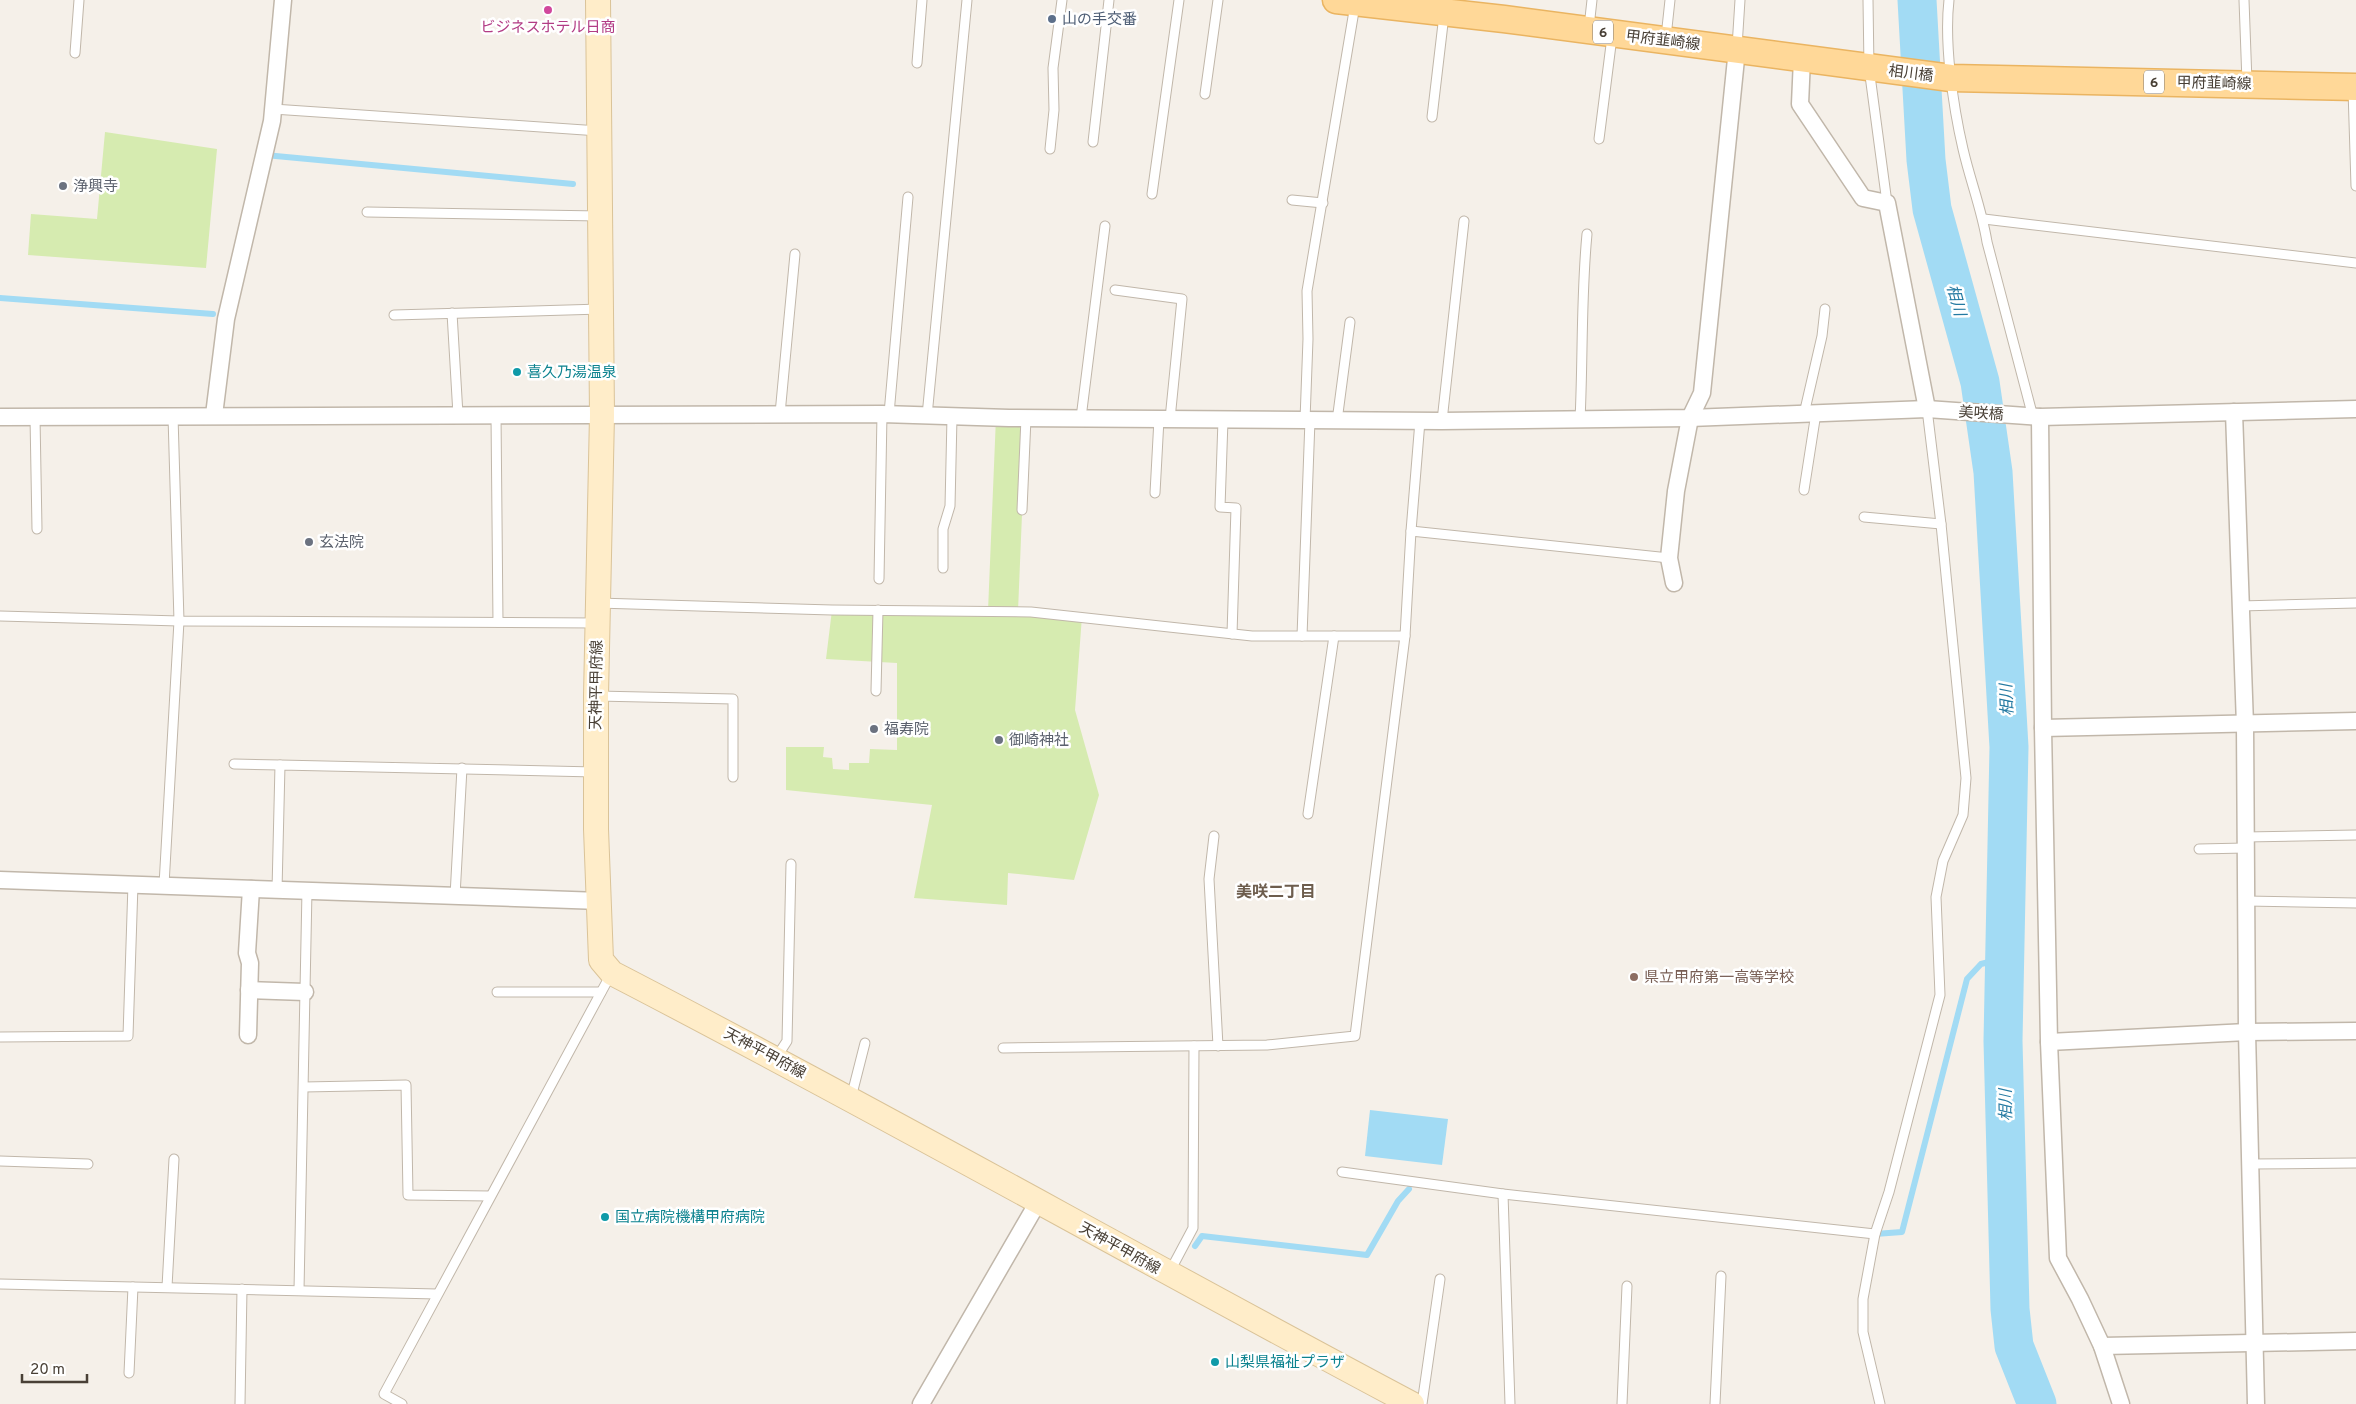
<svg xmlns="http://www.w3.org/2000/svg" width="2356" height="1404" font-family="Overpass,'Noto Sans JP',sans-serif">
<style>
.green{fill:#d6ebb0}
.water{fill:#a2dbf4}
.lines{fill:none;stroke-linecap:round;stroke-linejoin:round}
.stream{stroke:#a2dbf4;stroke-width:6}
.river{stroke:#a2dbf4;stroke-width:39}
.lane-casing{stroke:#c1b7aa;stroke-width:11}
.street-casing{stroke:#c1b7aa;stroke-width:19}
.secondary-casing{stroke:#dac398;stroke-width:26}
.primary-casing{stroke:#eab461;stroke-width:29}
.lane{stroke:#fff;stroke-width:9}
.street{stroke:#fff;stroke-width:16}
.secondary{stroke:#ffedc9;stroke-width:24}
.primary{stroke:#ffd898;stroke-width:26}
.hotel-dot{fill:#d1479c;stroke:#fff;stroke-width:2}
.service-dot{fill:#5c6f8a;stroke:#fff;stroke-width:2}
.worship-dot{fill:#6b7280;stroke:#fff;stroke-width:2}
.culture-dot{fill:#0f9aa8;stroke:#fff;stroke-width:2}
.education-dot{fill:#8d6e63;stroke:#fff;stroke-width:2}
.labels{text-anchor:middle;stroke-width:5;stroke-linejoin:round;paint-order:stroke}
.shield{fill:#fff;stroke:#807972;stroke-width:1}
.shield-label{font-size:14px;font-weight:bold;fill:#494036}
.service-label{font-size:15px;fill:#4e5e75;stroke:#fff;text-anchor:start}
.hotel-label{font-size:15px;fill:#b23c85;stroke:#fff}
.street-label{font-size:15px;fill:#494036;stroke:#fff}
.worship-label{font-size:15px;fill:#5b616d;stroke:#fff;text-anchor:start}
.culture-label{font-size:15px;fill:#0d838f;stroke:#fff;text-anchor:start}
.education-label{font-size:15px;fill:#785e54;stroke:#fff;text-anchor:start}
.water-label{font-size:16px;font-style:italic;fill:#257aa2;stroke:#fff}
.neighbourhood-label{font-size:16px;font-weight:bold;fill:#6d5d4d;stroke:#fff}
</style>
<rect width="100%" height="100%" fill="#f5f0e9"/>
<!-- green -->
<g class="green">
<polygon points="105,132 217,149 206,268 28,255 31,214 97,219"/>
<polygon points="996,417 1026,418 1018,611 1082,616 1075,710 1099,795 1074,880 1008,873 1007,905 914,898 932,805 786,790 786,747 824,747 823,757 832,758 833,769 849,770 849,763 869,763 870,749 897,750 897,663 826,659 832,610 988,611"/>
</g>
<!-- water -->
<polygon class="water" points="1370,1110 1448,1119 1442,1165 1365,1156"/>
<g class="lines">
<!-- stream -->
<g class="stream">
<polyline points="265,155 573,184"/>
<polyline points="0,298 213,314"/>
<polyline points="1875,1234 1902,1232 1967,979 1981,964 2005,958"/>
<polyline points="1195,1246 1202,1236 1367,1255 1398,1201 1409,1189"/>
</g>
<!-- river -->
<polyline class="river" points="1917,0 1926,160 1932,209 1980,382 1993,472 2009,747 2003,1041 2010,1309 2014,1346 2037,1404"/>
<!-- lane casing -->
<g class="lane-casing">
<g id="lane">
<polyline points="1868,0 1869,68 1887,203"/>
<path d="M 1949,0 C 1944,43 1953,106 1963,149 C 1970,180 1982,210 1987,242 L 2033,417"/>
<polyline points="2244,0 2247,82"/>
<polyline points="1589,27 1592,0"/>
<polyline points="1666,37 1670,0"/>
<polyline points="1737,47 1740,0"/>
<polyline points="75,53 79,0"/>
<polyline points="917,63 922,0"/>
<polyline points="2353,89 2356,186"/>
<polyline points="1205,94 1218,0"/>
<polyline points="273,109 599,131"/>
<polyline points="1432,117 1444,15"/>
<polyline points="1599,139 1612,37"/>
<polyline points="1093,142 1109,0"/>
<polyline points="1050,149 1054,110 1053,68 1062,0"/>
<polyline points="1152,194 1179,0"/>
<polyline points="1292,200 1323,203"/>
<polyline points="367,212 600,216"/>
<polyline points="1984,219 2356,263"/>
<polyline points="1115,290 1182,299 1170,419"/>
<polyline points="452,313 458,415"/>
<polyline points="394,315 601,309"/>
<polyline points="780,414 795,254"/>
<polyline points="889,414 908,197"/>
<polyline points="1804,414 1822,336 1825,309"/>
<polyline points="496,415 498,622"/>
<polyline points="927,416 967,0"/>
<polyline points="35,417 37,529"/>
<polyline points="1081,418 1105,226"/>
<polyline points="1223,420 1220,507 1236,508 1232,634"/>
<polyline points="1305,420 1308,339 1307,291 1355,5"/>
<path d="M 1580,420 C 1583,358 1581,296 1587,234"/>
<polyline points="1337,421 1350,322"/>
<polyline points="1442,421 1464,221"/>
<polyline points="1804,490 1816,413"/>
<polyline points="1155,493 1159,419"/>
<polyline points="1022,510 1026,418"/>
<polyline points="1864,517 1941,524"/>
<polyline points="1411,531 1420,421"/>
<polyline points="943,568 943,529 950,506 952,417"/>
<polyline points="879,579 882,414"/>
<polyline points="598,603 832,610 1031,612 1252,636 1405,636"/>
<polyline points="2240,606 2356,603"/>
<polyline points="0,616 179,621 597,623"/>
<polyline points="1302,636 1310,420"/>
<polyline points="876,691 878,610"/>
<polyline points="597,696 733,699 733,777"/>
<polyline points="234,764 280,765"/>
<polyline points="1308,814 1334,636"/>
<polyline points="1214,836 1209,879 1218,1046"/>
<polyline points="2245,837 2356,835"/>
<polyline points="2199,849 2245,848"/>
<polyline points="164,885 179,621 173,416"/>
<polyline points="277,890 280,765 595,772"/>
<polyline points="455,896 462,768"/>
<polyline points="2246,901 2356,903"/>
<polyline points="497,992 601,992"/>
<polyline points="0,1037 128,1036 133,884"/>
<polyline points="1003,1048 1267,1045 1355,1036 1405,636 1411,531 1669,558"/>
<polyline points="776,1058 787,1041 791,864"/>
<polyline points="304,1087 406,1085 408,1195 490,1196"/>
<polyline points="851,1098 865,1043"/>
<polyline points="0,1161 88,1164"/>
<polyline points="2250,1164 2356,1163"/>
<polyline points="1342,1172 1503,1194 1875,1234"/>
<polyline points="1503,1194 1510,1404"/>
<polyline points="1169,1273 1193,1228 1194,1046"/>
<polyline points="0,1284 437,1294"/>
<polyline points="167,1287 174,1159"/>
<polyline points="299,1290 307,890"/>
<polyline points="129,1373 133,1287"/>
<polyline points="240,1404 242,1289"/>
<polyline points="402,1404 384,1394 611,974"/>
<polyline points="1422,1404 1440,1279"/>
<polyline points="1622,1404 1627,1286"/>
<polyline points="1715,1404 1721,1276"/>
<polyline points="1880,1404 1863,1332 1863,1299 1875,1234 1889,1192 1940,995 1936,897 1943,861 1963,815 1966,778 1941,524 1927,409"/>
</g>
</g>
<!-- street casing -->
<g class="street-casing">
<g id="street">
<polyline points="1802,59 1800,104 1863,198 1887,203 1927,409"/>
<polyline points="2234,412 2245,725 2247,1032 2256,1404"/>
<polyline points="214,415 226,319 272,121 283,0"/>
<polyline points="0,417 882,414 1009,418 1442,421 1690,418 1927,409 2040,417 2356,409"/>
<polyline points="2040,417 2043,728 2049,1042 2058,1258 2080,1299 2102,1346 2121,1404"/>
<polyline points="1674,583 1669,558 1676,491 1690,418 1702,393 1737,49"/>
<polyline points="2043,728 2356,721"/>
<polyline points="0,880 600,901"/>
<polyline points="249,990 305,992"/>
<polyline points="248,1035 250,963 247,953 251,889"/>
<polyline points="2049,1042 2247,1032 2356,1031"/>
<polyline points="2102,1346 2356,1341"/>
<polyline points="921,1404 1038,1202"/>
</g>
</g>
<!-- secondary casing -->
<g class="secondary-casing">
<path id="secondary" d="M 598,0 L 602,415 L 596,696 L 596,829 L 601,960 L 612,973 C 881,1112 1144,1262 1412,1404"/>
</g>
<!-- primary casing -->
<g class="primary-casing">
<polyline id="primary" points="1336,0 1504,19 1951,78 2356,87"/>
</g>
<!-- lane -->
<use href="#lane" class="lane"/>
<!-- street -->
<use href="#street" class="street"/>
<!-- secondary -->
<use href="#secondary" class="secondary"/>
<!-- primary -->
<use href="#primary" class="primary"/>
</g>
<!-- markers -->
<circle class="hotel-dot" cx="548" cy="10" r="5"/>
<circle class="service-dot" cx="1052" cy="19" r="5"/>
<g class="worship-dot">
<circle cx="63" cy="186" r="5"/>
<circle cx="309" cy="542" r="5"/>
<circle cx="874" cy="729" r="5"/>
<circle cx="999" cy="740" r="5"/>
</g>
<g class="culture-dot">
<circle cx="517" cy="372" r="5"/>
<circle cx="605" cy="1217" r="5"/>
<circle cx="1215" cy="1362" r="5"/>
</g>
<circle class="education-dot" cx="1634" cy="977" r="5"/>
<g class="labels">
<!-- shield labels -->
<g class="shield">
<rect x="1593" y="20.5" width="20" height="23" rx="4"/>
<rect x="2144" y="70.5" width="20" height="23" rx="4"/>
</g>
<g class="shield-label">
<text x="1603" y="37">6</text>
<text x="2154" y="87">6</text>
</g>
<!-- service labels -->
<g class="service-label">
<text x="1062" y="24">山の手交番</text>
</g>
<!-- hotel labels -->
<g class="hotel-label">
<text x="548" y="32">ビジネスホテル日商</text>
</g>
<!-- street labels -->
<g class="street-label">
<text transform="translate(1663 40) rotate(7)" y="5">甲府韮崎線</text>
<text transform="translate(1911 73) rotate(7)" y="5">相川橋</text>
<text transform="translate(2214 83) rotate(1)" y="5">甲府韮崎線</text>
<text transform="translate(1981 413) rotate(4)" y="5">美咲橋</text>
<text transform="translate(596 685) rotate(-89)" y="5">天神平甲府線</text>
<text transform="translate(765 1053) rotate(28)" y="5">天神平甲府線</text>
<text transform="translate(1120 1248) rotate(29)" y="5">天神平甲府線</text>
</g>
<!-- worship labels -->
<g class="worship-label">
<text x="73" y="191">浄興寺</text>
<text x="319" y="547">玄法院</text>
<text x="884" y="734">福寿院</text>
<text x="1009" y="745">御崎神社</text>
</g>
<!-- culture labels -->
<g class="culture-label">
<text x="527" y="377">喜久乃湯温泉</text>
<text x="615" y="1222">国立病院機構甲府病院</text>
<text x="1225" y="1367">山梨県福祉プラザ</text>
</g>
<!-- education labels -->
<g class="education-label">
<text x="1644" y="982">県立甲府第一高等学校</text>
</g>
<!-- water labels -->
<g class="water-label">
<text transform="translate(1957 300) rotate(75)" y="6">相川</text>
<text transform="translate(2006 700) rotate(-93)" y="6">相川</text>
<text transform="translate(2005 1105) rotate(-91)" y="6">相川</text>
</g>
<!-- neighbourhood labels -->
<g class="neighbourhood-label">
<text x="1276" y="897">美咲二丁目</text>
</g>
</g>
<!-- scale -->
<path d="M22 1374v8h65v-8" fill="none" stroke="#494036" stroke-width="2.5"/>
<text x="30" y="1374" font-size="15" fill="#494036" stroke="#ffffff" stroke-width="4" paint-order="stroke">20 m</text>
</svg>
